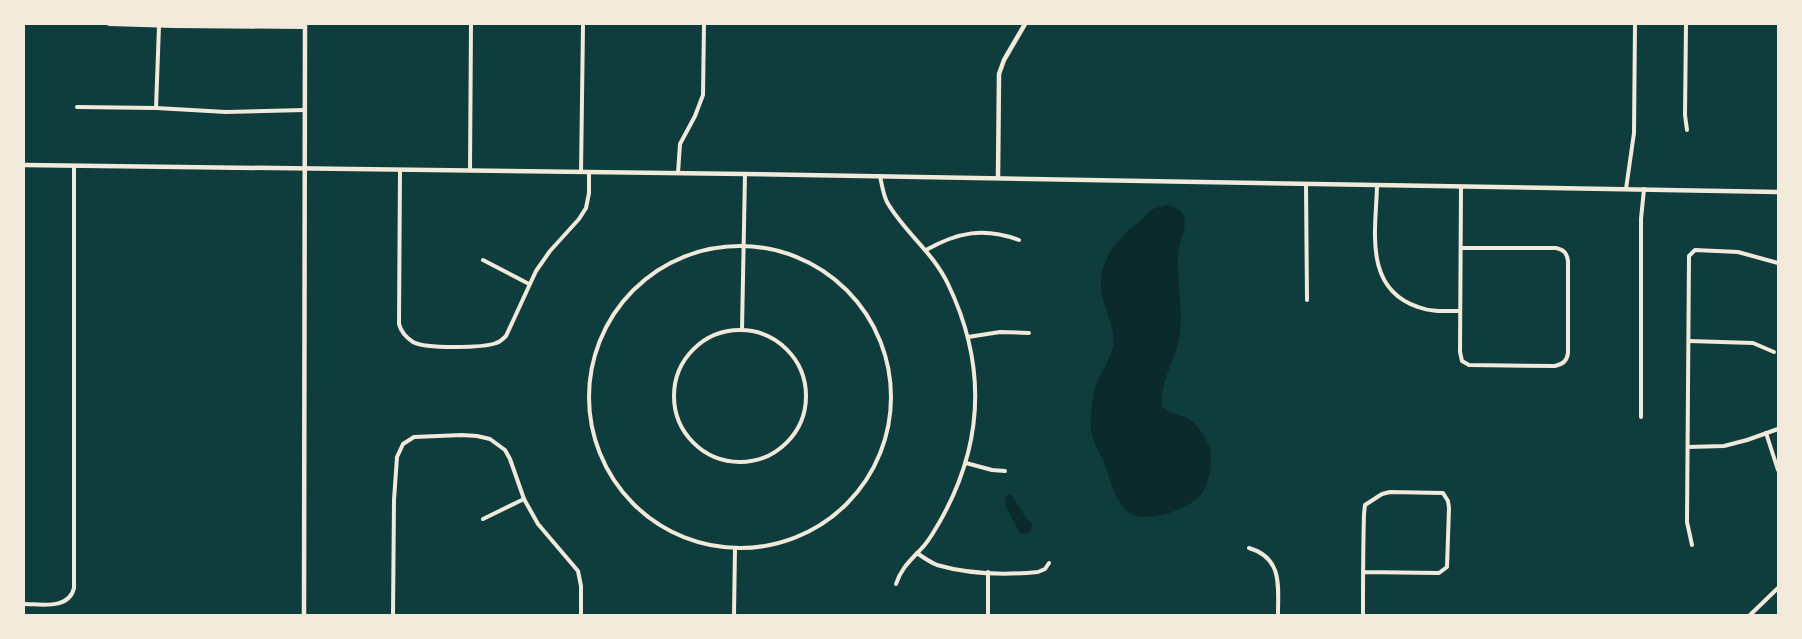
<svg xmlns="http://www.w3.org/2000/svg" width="1802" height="639" font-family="'Sofia Sans Condensed',sans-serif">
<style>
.water{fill:#0a2a2b}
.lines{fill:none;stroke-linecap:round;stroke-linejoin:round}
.minor{stroke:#f1e9da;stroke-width:4}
.tertiary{stroke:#f1e9da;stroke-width:4.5}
</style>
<rect width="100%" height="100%" fill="#0f3d3e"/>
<!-- water -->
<g class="water">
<path d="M 1168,205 C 1173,207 1181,209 1183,214 C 1189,227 1178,242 1178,255 C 1177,284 1184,311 1179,340 C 1174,362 1160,382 1162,406 C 1169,414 1175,413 1185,417 C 1196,422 1204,435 1209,446 C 1214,458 1209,486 1200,496 C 1187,510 1143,526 1127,511 C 1113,498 1110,477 1103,460 C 1098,450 1092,440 1091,429 C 1090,418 1092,405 1093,395 C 1096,377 1110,363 1113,346 C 1116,329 1105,311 1102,295 C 1096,264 1116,238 1139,222 C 1144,218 1148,212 1153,209 C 1157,207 1163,206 1168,205 Z"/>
<polygon points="1011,494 1026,518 1033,524 1030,532 1025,534 1020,533 1005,505 1006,497"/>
</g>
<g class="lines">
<!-- minor -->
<g class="minor">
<polyline points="109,24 173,26 305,27"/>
<polyline points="1686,24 1685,115 1687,130"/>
<polyline points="77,107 156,108 226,112 305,110"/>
<polyline points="156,108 159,26"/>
<path d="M 400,170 L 399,324 C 401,332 407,338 413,342 C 425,349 484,348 496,343 C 500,342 503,339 506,336 L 536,271 L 550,251 L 579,219 L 586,208 L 589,193 L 589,172"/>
<polyline points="470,170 471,24"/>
<polyline points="581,172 583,26"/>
<polyline points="678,173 680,144 695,116 703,95 704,24"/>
<path d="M 880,176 C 882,185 883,194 887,202 C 904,232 933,252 948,284 C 987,365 984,445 939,523 C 934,531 929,541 922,548 C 911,560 901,568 896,584"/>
<polyline points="1306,184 1307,300"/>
<path d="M 1377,186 C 1376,230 1363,288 1418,307 C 1431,312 1446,311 1460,311"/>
<polyline points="1626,189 1634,133 1635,24"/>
<circle cx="740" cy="397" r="151"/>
<path d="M 1461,248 L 1556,248 C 1564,250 1567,253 1568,261 L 1568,353 C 1567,361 1563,364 1555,366 L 1469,365 L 1462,361 L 1460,352 L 1461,187"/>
<path d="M 926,250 C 958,232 984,227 1019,240"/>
<polyline points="483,260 529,284"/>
<polyline points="742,330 745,174"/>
<circle cx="740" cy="396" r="66"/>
<polyline points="968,337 1000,332 1029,333"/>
<polyline points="1689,341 1753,343 1774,352"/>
<polyline points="1641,417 1641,219 1644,189"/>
<polyline points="1766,433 1778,470"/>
<polyline points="1688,447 1724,446 1747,440 1778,429"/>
<polyline points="966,463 992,470 1005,471"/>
<polyline points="483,519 524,499"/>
<polyline points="1692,545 1687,522 1689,256 1695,250 1738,252 1778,263"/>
<path d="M 1249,548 C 1283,558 1278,586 1278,615"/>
<path d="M 917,553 C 924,558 930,562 937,565 C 968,574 1006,575 1038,572 L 1045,569 L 1049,563"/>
<polyline points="988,572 988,615"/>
<path d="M 24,604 C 41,604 69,610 74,588 L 74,167"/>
<polyline points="393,615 394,500 397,457 403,444 414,437 462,435 477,436 490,439 505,450 510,459 524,499 538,524 578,571 581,586 581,615"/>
<polyline points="734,615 735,548"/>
<path d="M 1363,615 C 1363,582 1363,548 1364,514 L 1365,505 L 1382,494 L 1390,492 L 1443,493 L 1448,501 L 1449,508 L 1447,567 L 1439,573 L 1363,572"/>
<polyline points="1750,615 1778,588"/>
</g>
<!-- tertiary -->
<g class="tertiary">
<polyline points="24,165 745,174 1778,192"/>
<polyline points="998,178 999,74 1004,60 1025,24"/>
<polyline points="304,615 305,24"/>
</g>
</g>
<!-- border -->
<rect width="1802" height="639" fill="none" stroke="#f1e9da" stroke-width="50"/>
</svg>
